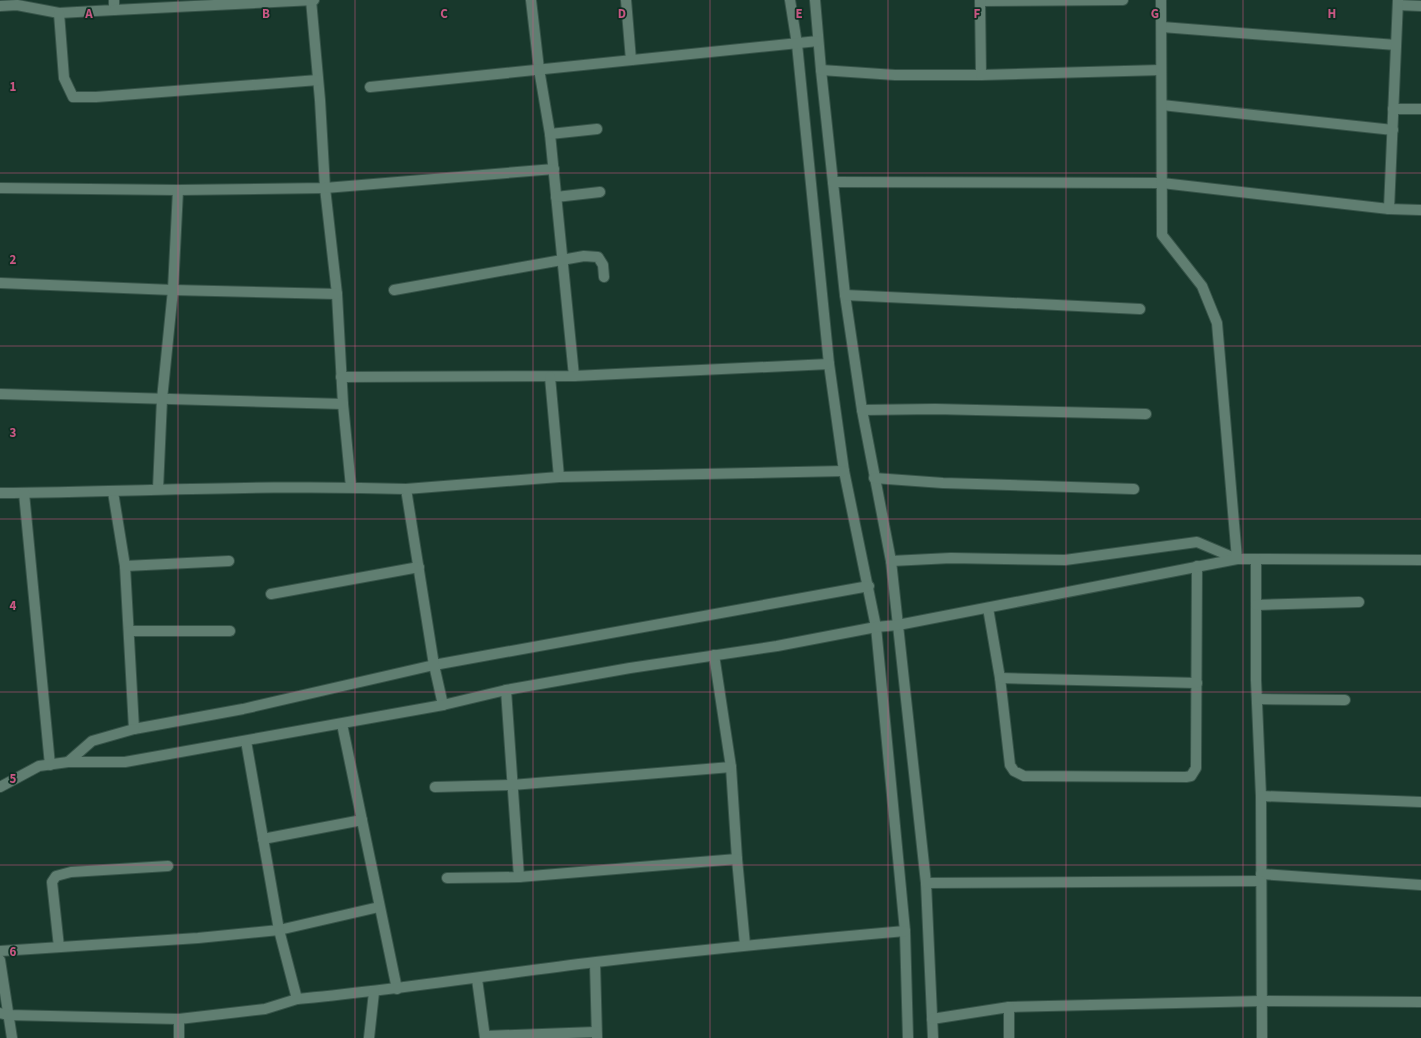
<svg xmlns="http://www.w3.org/2000/svg" width="1421" height="1038" font-family="'Source Sans 3',sans-serif">
<style>
.lines{fill:none;stroke-linecap:round;stroke-linejoin:round}
.minor-casing{stroke:#375449;stroke-width:12}
.minor{stroke:#607e71;stroke-width:10}
.grid{fill:none;stroke:#c85783;stroke-width:1;stroke-opacity:0.55}
.grid-label{font-size:13px;text-anchor:middle;font-weight:bold;fill:#c85783;stroke:#0d2e22;stroke-width:3.5;stroke-linejoin:round;paint-order:stroke}
</style>
<rect width="100%" height="100%" fill="#18382c"/>
<g class="lines">
<!-- minor casing -->
<g class="minor-casing">
<g id="minor">
<polyline points="311,0 320,100 325,188 337,294 343,404 351,487"/>
<polyline points="531,0 539,69 550,134 574,376"/>
<polyline points="626,0 631,60"/>
<polyline points="790,0 797,44 829,364 844,471 876,627 905,931 908,1038"/>
<polyline points="815,0 821,70 845,295 862,410 891,561 926,883 933,1038"/>
<polyline points="980,1 1123,0"/>
<polyline points="1398,5 1421,6"/>
<polyline points="0,6 17,5 59,13 114,10 114,0"/>
<polyline points="114,10 314,0"/>
<polyline points="59,13 64,78 73,97 96,97 318,80"/>
<polyline points="1162,27 1396,45"/>
<polyline points="821,70 895,75 981,75 980,0"/>
<polyline points="981,75 1161,70"/>
<polyline points="370,87 818,41"/>
<polyline points="1162,105 1393,130"/>
<polyline points="1393,109 1421,109"/>
<polyline points="550,134 597,129"/>
<polyline points="833,182 1162,183 1389,209 1421,210"/>
<polyline points="0,188 178,190 325,188 554,169"/>
<polyline points="556,197 600,192"/>
<polyline points="1389,209 1398,0"/>
<polyline points="0,283 173,290 337,294"/>
<polyline points="394,290 584,256 598,257 603,265 604,277"/>
<polyline points="845,295 1140,309"/>
<polyline points="341,377 574,376 829,364"/>
<polyline points="550,377 559,477"/>
<polyline points="0,394 343,404"/>
<polyline points="862,410 935,409 1146,414"/>
<polyline points="874,478 943,483 1134,489"/>
<polyline points="158,489 162,399 173,290 178,190"/>
<polyline points="406,489 559,477 844,471"/>
<polyline points="113,492 125,566 134,729 243,709 434,665 869,586"/>
<path d="M 0,493 C 135,492 271,484 406,489 L 434,665 L 443,705"/>
<polyline points="24,493 50,765"/>
<polyline points="1256,559 1421,560"/>
<polyline points="891,561 951,558 1065,560 1197,542 1237,559 1256,559 1256,680 1261,796 1262,1038"/>
<polyline points="125,566 229,561"/>
<polyline points="271,594 419,567"/>
<polyline points="1256,605 1359,602"/>
<polyline points="988,608 1000,678 1010,765 1014,771 1024,776 1186,777 1191,776 1196,768 1197,566"/>
<polyline points="129,631 230,631"/>
<polyline points="714,655 731,767 737,859 745,945"/>
<polyline points="1000,678 1197,683"/>
<polyline points="506,690 519,877"/>
<polyline points="1257,699 1345,700"/>
<polyline points="342,724 397,989"/>
<polyline points="68,762 92,741 134,729"/>
<polyline points="0,787 39,766 68,762 125,762 443,705 506,690 630,668 777,646 876,627 898,625 1237,559 1217,323 1202,286 1162,235 1161,0"/>
<polyline points="435,787 512,785 731,767"/>
<polyline points="1261,796 1421,802"/>
<polyline points="263,839 362,820"/>
<polyline points="1261,874 1421,885"/>
<polyline points="447,878 519,877 737,859"/>
<polyline points="926,883 1261,881"/>
<polyline points="59,947 52,882 56,876 71,872 168,866"/>
<polyline points="0,951 198,938 279,930 379,907"/>
<polyline points="0,960 12,1038"/>
<polyline points="595,963 597,1038"/>
<polyline points="477,979 485,1038"/>
<path d="M 297,999 C 397,990 496,974 596,962 C 699,950 802,940 905,931"/>
<polyline points="0,1013 8,1015 179,1019 265,1009 297,999 279,930 246,741"/>
<polyline points="932,1019 1009,1007 1262,1001 1421,1002"/>
<polyline points="485,1036 596,1032"/>
<polyline points="179,1038 179,1019"/>
<polyline points="369,1038 374,992"/>
<polyline points="1009,1038 1009,1007"/>
</g>
</g>
<!-- minor -->
<use href="#minor" class="minor"/>
</g>
<!-- grid -->
<path class="grid" d="M 178,0 L 178,1038M 355,0 L 355,1038M 533,0 L 533,1038M 710,0 L 710,1038M 888,0 L 888,1038M 1066,0 L 1066,1038M 1243,0 L 1243,1038M 0,173 L 1421,173M 0,346 L 1421,346M 0,519 L 1421,519M 0,692 L 1421,692M 0,865 L 1421,865"/>
<g class="grid-label">
<text x="89" y="18">A</text>
<text x="266" y="18">B</text>
<text x="444" y="18">C</text>
<text x="622" y="18">D</text>
<text x="799" y="18">E</text>
<text x="977" y="18">F</text>
<text x="1155" y="18">G</text>
<text x="1332" y="18">H</text>
<text x="13" y="91">1</text>
<text x="13" y="264">2</text>
<text x="13" y="437">3</text>
<text x="13" y="610">4</text>
<text x="13" y="783">5</text>
<text x="13" y="956">6</text>
</g>
</svg>
